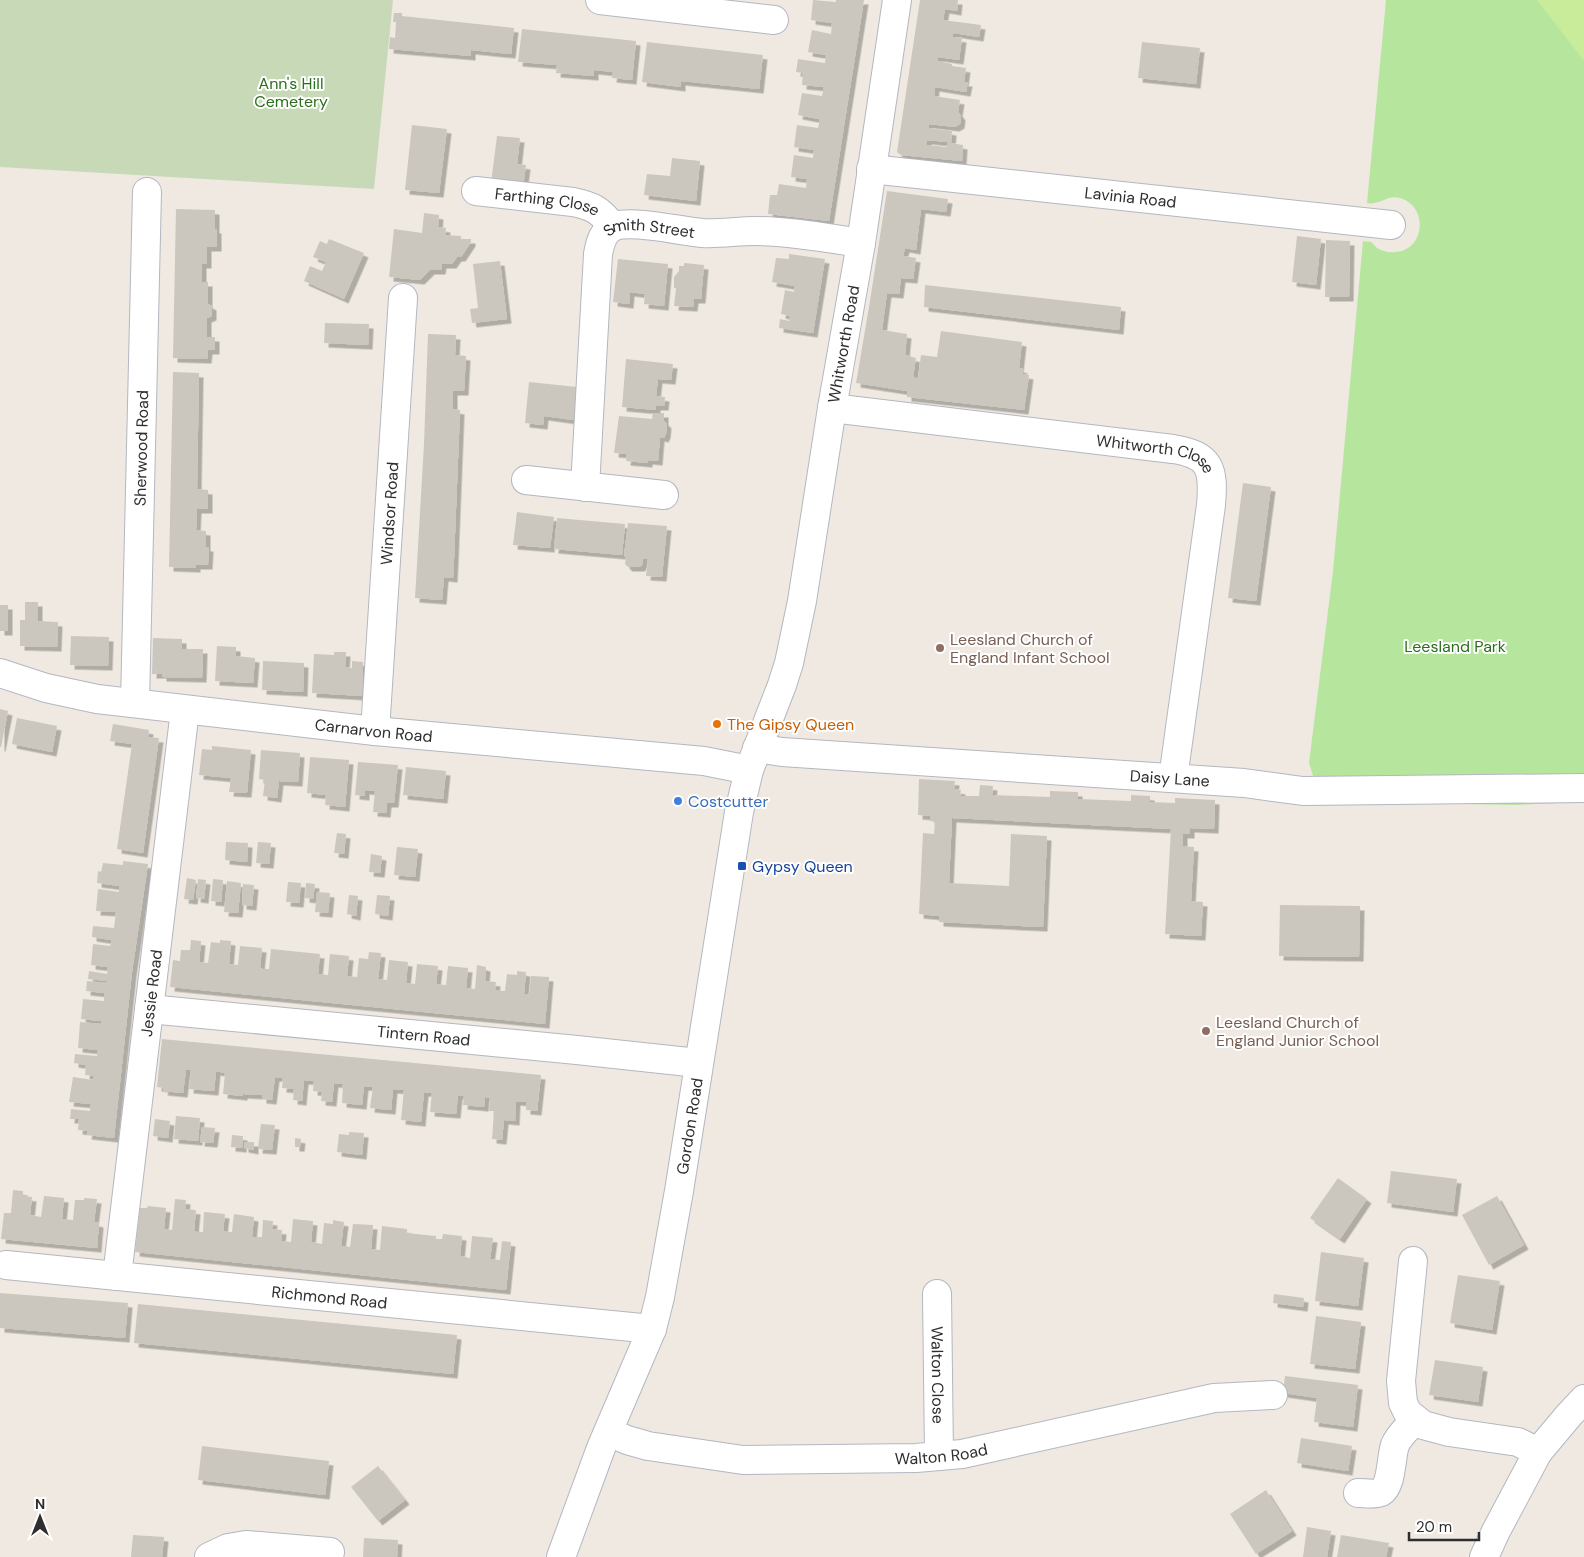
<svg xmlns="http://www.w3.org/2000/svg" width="1584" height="1557" font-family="'DM Sans',sans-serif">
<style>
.green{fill:#b6e59e}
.cemetery{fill:#c8d9b8}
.pitch{fill:#c9ec9a}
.building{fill:#cbc7bf;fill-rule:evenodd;filter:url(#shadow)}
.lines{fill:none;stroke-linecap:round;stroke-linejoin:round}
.minor-casing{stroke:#b4b7c1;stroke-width:30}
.minor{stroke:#fff;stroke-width:28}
.education-dot{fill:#8d6e63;stroke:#fff;stroke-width:2}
.food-dot{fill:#e8710a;stroke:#fff;stroke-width:2}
.shop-dot{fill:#3f7fe0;stroke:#fff;stroke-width:2}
.transit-dot{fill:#1a4fb4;stroke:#fff;stroke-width:2}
.labels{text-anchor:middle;stroke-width:4;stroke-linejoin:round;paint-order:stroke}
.park-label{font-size:16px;fill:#2c6e1b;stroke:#fff}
.street-label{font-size:16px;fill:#2e2e2e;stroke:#fff}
.education-label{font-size:16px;fill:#785e54;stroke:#fff;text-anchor:start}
.food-label{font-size:16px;fill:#c56008;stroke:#fff;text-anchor:start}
.shop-label{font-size:16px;fill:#366cbe;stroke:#fff;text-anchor:start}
.transit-label{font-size:16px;fill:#164399;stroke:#fff;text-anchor:start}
</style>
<defs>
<filter id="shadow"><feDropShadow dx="4.5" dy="4.5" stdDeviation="0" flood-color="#0004"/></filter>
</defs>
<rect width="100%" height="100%" fill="#efe9e1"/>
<!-- green -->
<path class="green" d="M 1386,0 L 1584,0 L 1584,802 L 1514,805 L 1420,803 L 1314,779 L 1309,763 L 1333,571 L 1363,241 C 1366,242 1369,241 1371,242 C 1373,244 1375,246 1377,248 C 1382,251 1389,253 1395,252 C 1425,251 1429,206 1400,198 C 1388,195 1384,202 1374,203 C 1372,204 1369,203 1367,203 Z"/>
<!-- cemetery -->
<polygon class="cemetery" points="0,0 393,0 374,189 0,167"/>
<!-- pitch -->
<polygon class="pitch" points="1537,0 1584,0 1584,61"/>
<!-- building -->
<g class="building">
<polygon points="813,0 836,2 836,0 864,0 829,221 768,214 770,195 777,195 779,184 806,188 807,179 791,177 794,155 813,158 814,150 794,147 797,125 818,128 819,124 819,119 798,115 802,93 822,96 824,87 802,85 803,73 796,72 798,59 825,63 826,55 808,52 812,30 831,34 832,23 811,20"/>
<path d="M 920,0 L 958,0 L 957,11 L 945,9 L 943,20 L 981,25 L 979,37 L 953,33 L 953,37 L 962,38 L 959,60 L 938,57 L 938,61 L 952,64 L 952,66 L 966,68 L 964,82 L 968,82 L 966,92 L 935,87 L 934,96 L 960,100 L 958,112 L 961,116 L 960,124 L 955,127 L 929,124 L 929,128 L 952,131 L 951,143 L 963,145 L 962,161 L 901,155 L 897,152 ZM 927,140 L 947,142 L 947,147 L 927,145 Z"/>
<polygon points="394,13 402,13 402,16 514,28 511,54 471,50 471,56 389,49 390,37 395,38 396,22 393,22"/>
<polygon points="522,29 636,41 632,80 612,78 613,72 594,70 594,76 556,73 557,65 518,62"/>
<polygon points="647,42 763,55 759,89 681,81 681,87 642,82"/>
<polygon points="1142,42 1200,48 1196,84 1138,78"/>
<polygon points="412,125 447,129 439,193 405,190"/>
<polygon points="497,136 520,138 517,164 526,165 523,187 491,183"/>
<polygon points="672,158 700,161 696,201 644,195 647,174 670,176"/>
<polygon points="887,191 948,199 946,212 921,209 916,250 905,248 904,252 904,256 916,258 913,279 901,278 899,294 887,293 882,330 907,334 905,355 916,358 913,377 918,379 921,355 937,357 941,331 1022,342 1019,368 1023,369 1023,374 1029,375 1024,410 907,397 907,391 856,383 869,307"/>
<polygon points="176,209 215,210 215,229 217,229 217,247 207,247 207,264 202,264 202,282 208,282 208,304 212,306 212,316 207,318 207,337 215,337 215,350 208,350 207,359 173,358"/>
<polygon points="424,213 439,215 438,227 446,228 445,235 461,236 461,239 471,239 471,242 461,257 457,257 452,264 442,264 441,270 430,270 420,280 389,277 394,229 422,233"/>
<polygon points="1297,236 1321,239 1316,285 1292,282"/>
<polygon points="329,239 364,253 344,299 304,281 310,266 322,271 326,262 313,257 320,241 327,244"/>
<polygon points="1326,240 1350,241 1349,297 1325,297"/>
<polygon points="789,254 825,259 813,333 779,328 780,319 789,321 790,316 781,314 785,290 794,292 795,286 772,282 776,258 789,259"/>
<polygon points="618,259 668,264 664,306 644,304 645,294 630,292 629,304 613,302"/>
<polygon points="500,261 507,319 472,323 470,309 478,308 473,264"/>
<polygon points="684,263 704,265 701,299 694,299 693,307 674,306 676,288 674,288 674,277 679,271 679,266 684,266"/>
<polygon points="925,285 1121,307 1119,330 924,307"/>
<polygon points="325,323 369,324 368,345 324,343"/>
<polygon points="428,334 456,335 455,355 466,356 464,391 453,391 453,409 460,410 454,559 453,578 444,577 442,600 415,598 424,444"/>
<polygon points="626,359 673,364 671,380 658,379 656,396 665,397 664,406 656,406 656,410 622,407"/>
<polygon points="173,372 199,373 197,489 208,490 208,509 197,509 196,530 206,531 206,547 209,547 208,565 196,565 196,568 169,567"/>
<polygon points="529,382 577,387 573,420 544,416 543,425 525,423"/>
<polygon points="653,413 664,413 664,421 667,424 666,434 664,438 660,437 658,461 648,460 648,463 626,461 627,454 614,453 619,416 652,419"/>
<polygon points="1243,483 1271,487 1256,601 1228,598"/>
<polygon points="517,512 554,517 550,548 513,545"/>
<polygon points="557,518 625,524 622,555 554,549"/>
<polygon points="628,523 667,526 662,577 646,576 648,559 643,559 642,565 640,567 628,567 625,564 626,557 624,556"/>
<polygon points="25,602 38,602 38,621 58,622 57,647 20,646 20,620 25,620"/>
<rect x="0" y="605" width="8" height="26"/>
<polygon points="71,636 109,637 108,666 70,665"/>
<polygon points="153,638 182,639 182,649 203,649 202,678 162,677 162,674 152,674"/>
<polygon points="217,646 236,647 236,656 255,658 253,683 215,681"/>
<polygon points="334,652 346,652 345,667 352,668 352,661 363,662 362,696 312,693 314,654 334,655"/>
<polygon points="263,661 304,663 303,692 262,690"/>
<polygon points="0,709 8,711 1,747 0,747"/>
<polygon points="17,718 57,726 52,752 12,744"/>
<polygon points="113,724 149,730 148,737 159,738 143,853 117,849 132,744 110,741"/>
<polygon points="212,746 251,750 247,793 229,792 231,778 199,775 202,749 212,750"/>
<polygon points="261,750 300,753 298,782 279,781 277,798 263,796 265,780 259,779"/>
<polygon points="310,757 349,760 345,807 325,805 326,795 307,793"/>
<polygon points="358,762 398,765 394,803 387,803 386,813 373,812 375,791 365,790 365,796 355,795"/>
<polygon points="406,767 446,771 443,799 403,795"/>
<polygon points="919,779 955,781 954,789 961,790 960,796 979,796 980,785 993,786 992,795 1050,797 1050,791 1078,792 1078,799 1131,801 1131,795 1150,796 1150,802 1175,803 1175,798 1215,800 1214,829 1190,828 1190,834 1183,834 1183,846 1194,847 1191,901 1203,902 1201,936 1165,934 1171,829 952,818 949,883 1009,886 1011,834 1047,836 1043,927 939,922 939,916 919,914 923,833 934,834 935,822 930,821 930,816 918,815"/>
<polygon points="337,833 346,834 344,854 334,853"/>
<polygon points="226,842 248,843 247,862 225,860"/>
<polygon points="258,842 271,843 269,864 256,863"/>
<polygon points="397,847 418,849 415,877 394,875"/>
<polygon points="371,854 382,856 380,873 369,872"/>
<polygon points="123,861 148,864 132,972 114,1138 87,1135 88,1131 78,1130 79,1119 70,1119 71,1109 90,1111 91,1104 69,1102 73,1077 93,1080 94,1076 85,1075 86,1065 74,1063 75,1054 97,1056 98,1050 78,1048 80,1022 101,1024 101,1021 81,1019 83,999 104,1001 104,993 86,991 87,981 106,983 107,981 88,979 89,971 107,974 108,967 91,965 93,944 110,946 111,943 111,940 92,937 93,926 114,928 116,912 96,911 98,889 119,892 119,888 120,886 97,883 98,871 101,872 103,863 123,865"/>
<polygon points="187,878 196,880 193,900 184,899"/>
<polygon points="198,879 206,880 204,899 196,898"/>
<polygon points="213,879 223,880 221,902 211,901"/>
<polygon points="227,881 241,883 238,913 224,912"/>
<polygon points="288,882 301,883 299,903 286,902"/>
<polygon points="306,883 315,884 313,899 305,898"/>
<polygon points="243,884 254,885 252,906 242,905"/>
<polygon points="317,892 330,893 328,913 315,912"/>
<polygon points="349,895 358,896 356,916 347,914"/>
<polygon points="377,895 390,896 388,916 375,914"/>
<polygon points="1280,905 1360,906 1359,957 1279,956"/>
<polygon points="191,940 201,941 199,962 208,963 211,942 220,943 220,940 231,941 229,964 238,965 240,946 262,948 260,968 263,969 269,969 271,949 320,954 318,974 328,975 330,954 349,956 347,976 357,977 359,958 368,959 369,952 381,953 378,979 387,980 389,960 408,962 406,983 415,984 417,964 438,966 436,984 446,985 448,966 468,968 466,988 475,989 477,965 486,967 485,981 496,982 495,990 505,991 507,974 517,975 517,971 526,972 524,994 529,995 531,976 549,977 545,1024 170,987 173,960 180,961 181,950 190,950"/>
<polygon points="162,1039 541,1075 537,1111 526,1110 526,1102 516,1101 515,1121 504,1120 502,1140 492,1139 494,1111 489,1111 490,1098 485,1097 484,1107 463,1105 464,1096 458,1095 456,1114 430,1112 432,1093 424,1092 421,1122 401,1120 404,1090 393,1089 391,1110 380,1109 370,1108 373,1087 364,1086 362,1105 342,1103 343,1084 334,1083 332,1102 321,1101 322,1092 313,1091 314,1081 304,1080 302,1101 293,1100 294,1089 282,1088 283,1078 275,1077 272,1100 262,1099 262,1095 243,1094 243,1096 223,1094 225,1073 216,1071 214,1091 189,1089 191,1070 186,1070 183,1093 163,1091 164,1088 157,1087"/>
<polygon points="176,1116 200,1118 198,1141 174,1139"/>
<polygon points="155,1119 170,1121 168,1138 153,1136"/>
<polygon points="261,1124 275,1125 272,1150 258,1149"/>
<polygon points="202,1127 215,1128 213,1143 200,1142"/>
<polygon points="349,1132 364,1133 362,1155 337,1152 339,1134 349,1135"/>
<polygon points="232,1135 243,1136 242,1148 231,1147"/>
<polygon points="295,1138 301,1139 300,1147 295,1147"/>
<polygon points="244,1142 254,1142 254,1150 244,1148"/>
<polygon points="1391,1171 1457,1179 1453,1212 1387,1203"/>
<polygon points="1338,1178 1367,1199 1340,1239 1310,1218"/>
<polygon points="13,1190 23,1191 23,1196 32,1197 30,1215 41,1217 44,1196 64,1198 62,1219 73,1220 75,1200 84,1200 84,1198 97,1199 94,1222 99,1223 97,1248 1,1239 4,1213 11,1213"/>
<polygon points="1497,1196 1524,1245 1489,1265 1462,1215"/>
<polygon points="175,1199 186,1200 185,1209 196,1210 194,1231 197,1232 203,1232 204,1212 225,1214 223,1231 227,1232 232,1232 234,1214 254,1217 252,1237 262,1237 263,1220 273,1221 272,1229 282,1230 281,1241 291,1242 293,1219 313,1221 311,1242 322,1244 324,1223 333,1224 333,1220 344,1222 341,1246 345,1246 350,1247 353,1224 373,1225 371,1249 380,1250 382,1226 407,1229 407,1233 436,1236 436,1239 442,1239 443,1234 462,1236 460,1256 470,1258 472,1236 493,1238 490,1259 500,1260 502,1241 511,1242 506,1290 135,1252 140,1208 147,1208 148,1206 166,1208 164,1229 172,1230"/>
<polygon points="1321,1252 1364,1258 1358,1306 1315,1301"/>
<polygon points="1458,1275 1500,1281 1492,1330 1450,1323"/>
<polygon points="0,1293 128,1303 125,1338 0,1328"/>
<polygon points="1274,1294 1304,1298 1303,1307 1273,1303"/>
<polygon points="138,1304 457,1335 453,1374 134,1343"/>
<polygon points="1316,1316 1361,1322 1355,1369 1310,1364"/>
<polygon points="1435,1360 1483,1367 1478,1402 1429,1395"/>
<polygon points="1285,1376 1358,1385 1353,1427 1314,1422 1317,1398 1283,1393"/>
<polygon points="1301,1438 1352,1446 1348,1471 1297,1463"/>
<polygon points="202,1446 329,1461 325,1495 198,1480"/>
<polygon points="378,1466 405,1500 378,1521 351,1487"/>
<polygon points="1266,1490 1292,1531 1256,1554 1230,1514"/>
<polygon points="1307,1527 1331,1531 1327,1557 1303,1557"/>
<polygon points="133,1535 164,1537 162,1557 131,1557"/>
<polygon points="1341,1535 1389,1543 1386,1557 1337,1557"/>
<polygon points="364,1538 398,1540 397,1557 363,1557"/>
</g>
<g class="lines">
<!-- minor casing -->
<g class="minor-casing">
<g id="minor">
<polyline points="600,0 774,20"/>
<path id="s1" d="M 871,169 L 1391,225"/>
<path id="s2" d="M 476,191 L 573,202 C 593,206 600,210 613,227"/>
<path id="s3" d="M 832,408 L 1173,449 C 1211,455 1214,469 1211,505 L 1175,764"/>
<polyline points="526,480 664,495"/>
<path id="s4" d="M 585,487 L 598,254 C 600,243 603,230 615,226 C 635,220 680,231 702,233 C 720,234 737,231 755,231 C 790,231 826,238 861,243"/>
<path id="s5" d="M 0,673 L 46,688 L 97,699 L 375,731 L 704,761 L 749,770"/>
<path id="s6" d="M 135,703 L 147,192"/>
<path id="s7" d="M 375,731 L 403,298"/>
<path id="s8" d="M 757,748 L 782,752 L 1244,783 L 1303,791 L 1584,788"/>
<path id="s9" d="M 149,1009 L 577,1050 L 698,1063"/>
<polyline points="1413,1261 1401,1381 1403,1403 1408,1413 1423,1425 1449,1432 1518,1442 1538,1452"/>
<path id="s10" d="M 6,1265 L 652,1329"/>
<path id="s11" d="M 117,1276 L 185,710"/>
<path id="s12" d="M 937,1294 L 939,1456"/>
<path id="s13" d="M 609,1432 L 627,1440 L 648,1446 L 743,1460 L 916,1458 L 962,1454 L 1214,1398 L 1273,1395"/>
<path d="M 1358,1493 C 1365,1493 1375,1495 1381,1492 C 1392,1486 1391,1456 1395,1445 C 1399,1435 1408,1428 1415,1420"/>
<polyline points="209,1557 228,1548 246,1545 330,1552"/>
<path id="s14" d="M 561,1557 L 601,1448 L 652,1329 L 660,1297 L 679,1191 L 739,812 L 749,770 L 782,685 L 789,663 L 802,601 L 832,408 L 861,243 L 897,0"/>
<polyline points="1484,1557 1496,1531 1538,1452 1569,1415 1584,1399"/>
</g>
</g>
<!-- minor -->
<use href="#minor" class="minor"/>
</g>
<!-- markers -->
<g class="education-dot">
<circle cx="940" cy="648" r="5"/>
<circle cx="1206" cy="1031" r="5"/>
</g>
<circle class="food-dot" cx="717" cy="724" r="5"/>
<circle class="shop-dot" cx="678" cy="801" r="5"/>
<rect class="transit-dot" x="737" y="861" width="10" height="10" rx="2.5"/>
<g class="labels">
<!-- park labels -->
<g class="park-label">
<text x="291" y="89">Ann's Hill<tspan x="291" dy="18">Cemetery</tspan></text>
<text x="1455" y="652">Leesland Park</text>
</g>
<!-- street labels -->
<g class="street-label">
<text dy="6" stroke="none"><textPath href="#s1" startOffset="261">Lavinia Road</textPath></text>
<text dy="6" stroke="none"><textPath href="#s2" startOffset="72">Farthing Close</textPath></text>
<text dy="6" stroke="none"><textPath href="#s4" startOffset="302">Smith Street</textPath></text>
<text dy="6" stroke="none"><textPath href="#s14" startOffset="1251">Whitworth Road</textPath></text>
<text dy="6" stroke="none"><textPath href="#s6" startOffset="255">Sherwood Road</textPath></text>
<text dy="6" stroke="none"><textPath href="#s3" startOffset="328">Whitworth Close</textPath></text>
<text dy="6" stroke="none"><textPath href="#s7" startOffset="218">Windsor Road</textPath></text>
<text dy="6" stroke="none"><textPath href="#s5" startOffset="379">Carnarvon Road</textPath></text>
<text dy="6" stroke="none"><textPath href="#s8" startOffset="414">Daisy Lane</textPath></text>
<text dy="6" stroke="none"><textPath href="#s11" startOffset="285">Jessie Road</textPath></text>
<text dy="6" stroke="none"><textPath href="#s9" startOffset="276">Tintern Road</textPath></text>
<text dy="6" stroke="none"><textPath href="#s14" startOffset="452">Gordon Road</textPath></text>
<text dy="6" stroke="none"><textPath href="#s10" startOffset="325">Richmond Road</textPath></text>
<text dy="6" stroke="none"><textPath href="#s12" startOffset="81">Walton Close</textPath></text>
<text dy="6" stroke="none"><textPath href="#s13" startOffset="336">Walton Road</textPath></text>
</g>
<!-- education labels -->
<g class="education-label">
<text x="950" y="645">Leesland Church of<tspan x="950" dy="18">England Infant School</tspan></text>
<text x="1216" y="1028">Leesland Church of<tspan x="1216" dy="18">England Junior School</tspan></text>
</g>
<!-- food labels -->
<g class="food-label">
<text x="727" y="730">The Gipsy Queen</text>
</g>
<!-- shop labels -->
<g class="shop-label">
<text x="688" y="807">Costcutter</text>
</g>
<!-- transit labels -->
<g class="transit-label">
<text x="752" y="872">Gypsy Queen</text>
</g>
</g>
<!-- north arrow -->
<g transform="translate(40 1517)" stroke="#ffffff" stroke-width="4" paint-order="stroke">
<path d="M0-4L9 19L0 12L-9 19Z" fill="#2e2e2e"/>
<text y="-8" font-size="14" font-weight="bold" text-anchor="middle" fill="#2e2e2e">N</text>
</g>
<!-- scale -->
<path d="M1409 1532v8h70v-8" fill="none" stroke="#2e2e2e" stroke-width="2.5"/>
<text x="1416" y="1532" font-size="15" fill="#2e2e2e" stroke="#ffffff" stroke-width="4" paint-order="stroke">20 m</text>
</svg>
